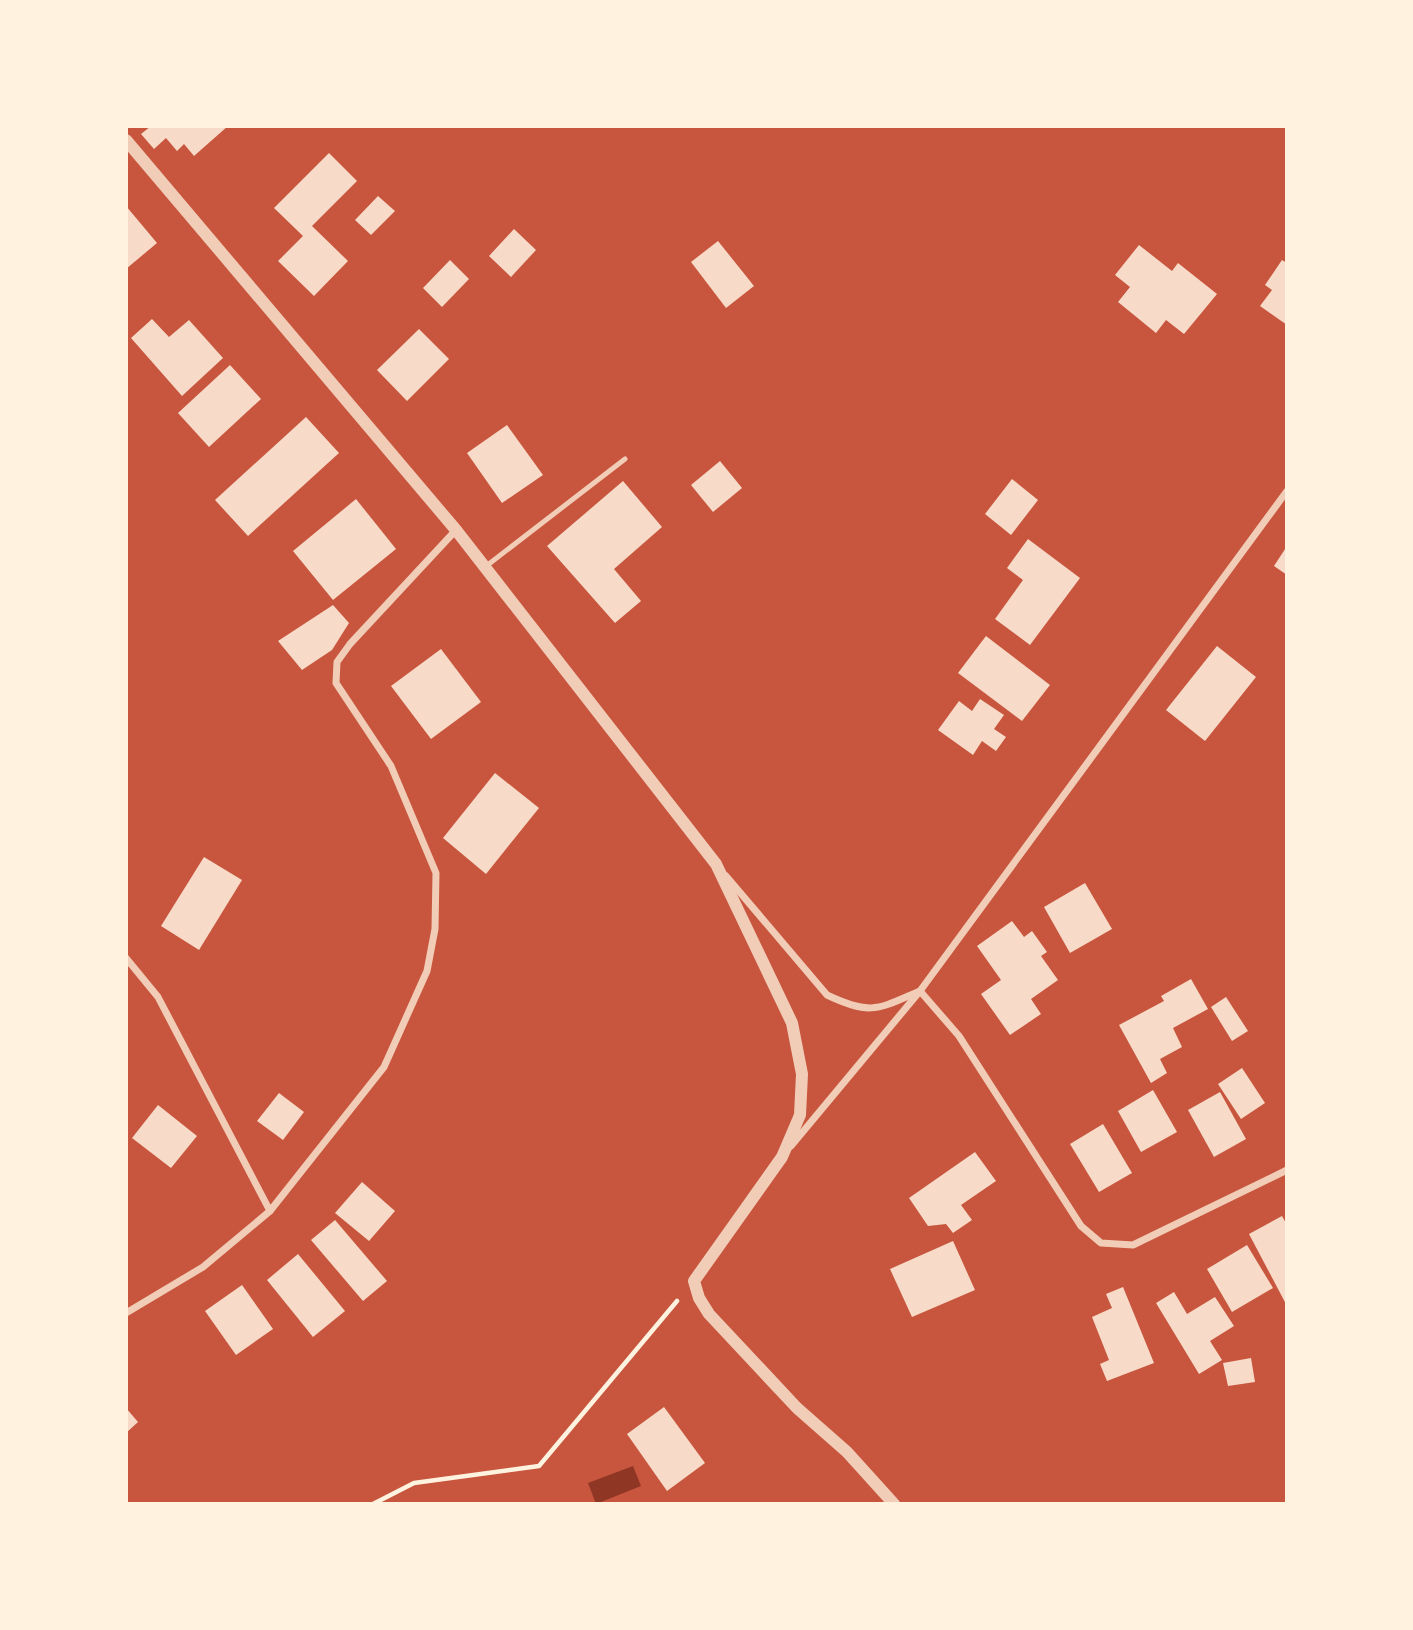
<svg xmlns="http://www.w3.org/2000/svg" width="1413" height="1630" font-family="Merriweather,serif">
<style>
.water{fill:#8f3625}
.building{fill:#f7dbc8}
.lines{fill:none;stroke-linecap:round;stroke-linejoin:round}
.path{stroke:#fff3e0;stroke-width:4.5}
.service{stroke:#f1ccb7;stroke-width:5}
.minor{stroke:#f1ccb7;stroke-width:7}
.tertiary{stroke:#f1ccb7;stroke-width:12}
</style>
<rect width="100%" height="100%" fill="#c8553d"/>
<!-- water -->
<polygon class="water" points="633,1466 641,1486 596,1504 588,1483"/>
<!-- building -->
<g class="building">
<polygon points="151,126 228,126 194,156 184,144 177,151 166,138 154,149 141,134"/>
<polygon points="329,153 357,181 312,226 348,261 314,296 278,261 303,236 274,208"/>
<polygon points="378,196 395,211 371,235 355,220"/>
<polygon points="126,206 157,243 126,269"/>
<polygon points="514,229 536,250 511,277 489,256"/>
<polygon points="718,241 754,286 726,308 691,262"/>
<polygon points="1139,245 1172,271 1178,263 1217,294 1184,334 1166,320 1156,333 1118,302 1130,287 1115,275"/>
<polygon points="450,260 469,279 442,307 423,288"/>
<polygon points="1282,260 1287,263 1287,325 1260,306 1272,290 1265,285"/>
<polygon points="152,319 169,337 189,320 223,358 182,396 131,338"/>
<polygon points="419,329 449,359 407,401 377,370"/>
<polygon points="230,365 261,399 209,447 178,413"/>
<polygon points="306,417 339,453 248,536 215,500"/>
<polygon points="507,425 543,475 502,503 467,453"/>
<polygon points="720,461 742,488 713,512 691,485"/>
<polygon points="1012,479 1038,500 1011,535 985,514"/>
<polygon points="623,481 662,527 614,569 641,601 615,623 547,546"/>
<polygon points="356,499 396,549 333,600 293,551"/>
<polygon points="1028,539 1080,578 1030,645 995,619 1023,580 1007,568"/>
<polygon points="1287,546 1287,575 1274,566"/>
<polygon points="333,605 349,623 332,650 302,670 278,641"/>
<polygon points="986,636 1050,685 1022,721 958,673"/>
<polygon points="1217,646 1256,677 1205,741 1166,710"/>
<polygon points="441,649 481,702 431,739 391,686"/>
<polygon points="980,699 1004,715 994,729 1006,737 996,751 982,741 973,755 938,730 959,701 972,711"/>
<polygon points="495,773 539,808 486,874 443,838"/>
<polygon points="204,857 242,880 199,950 161,926"/>
<polygon points="1085,883 1112,929 1070,953 1044,907"/>
<polygon points="1012,921 1024,937 1032,931 1047,952 1041,956 1058,980 1031,999 1041,1014 1010,1035 981,994 1001,980 977,946"/>
<polygon points="1191,979 1208,1009 1173,1028 1182,1047 1160,1059 1167,1073 1151,1083 1119,1025 1164,1001 1161,996"/>
<polygon points="1226,997 1248,1031 1232,1041 1211,1007"/>
<polygon points="1242,1068 1265,1103 1241,1119 1218,1084"/>
<polygon points="1153,1090 1177,1132 1141,1152 1118,1111"/>
<polygon points="1220,1092 1246,1139 1214,1157 1188,1110"/>
<polygon points="279,1093 304,1112 283,1140 257,1121"/>
<polygon points="158,1105 197,1136 171,1168 132,1138"/>
<polygon points="1103,1124 1132,1173 1099,1192 1070,1144"/>
<polygon points="975,1152 996,1181 961,1205 972,1220 953,1233 946,1224 928,1226 909,1198"/>
<polygon points="362,1182 395,1211 369,1241 335,1213"/>
<polygon points="1282,1216 1287,1225 1287,1306 1249,1234"/>
<polygon points="335,1220 387,1281 363,1301 311,1240"/>
<polygon points="953,1241 975,1290 912,1317 890,1269"/>
<polygon points="1247,1245 1273,1288 1232,1312 1207,1269"/>
<polygon points="298,1254 345,1311 313,1337 267,1280"/>
<polygon points="242,1285 273,1329 236,1355 205,1311"/>
<polygon points="1123,1287 1154,1363 1107,1381 1100,1364 1109,1360 1092,1317 1112,1308 1106,1294"/>
<polygon points="1174,1292 1187,1314 1215,1297 1234,1326 1210,1341 1222,1360 1199,1374 1156,1303"/>
<polygon points="1251,1358 1255,1382 1228,1386 1223,1363"/>
<polygon points="664,1407 705,1463 667,1491 627,1434"/>
<polygon points="126,1408 138,1422 126,1433"/>
</g>
<g class="lines">
<!-- path -->
<polyline class="path" points="373,1504 414,1483 539,1466 677,1301"/>
<!-- service -->
<polyline class="service" points="485,567 625,459"/>
<!-- minor -->
<g class="minor">
<path d="M 726,876 L 827,995 C 871,1016 878,1009 920,991 L 959,1036 L 1081,1226 L 1101,1243 L 1133,1245 L 1287,1170"/>
<polyline points="126,958 158,997 270,1211"/>
<polyline points="791,1146 920,991 1287,491"/>
<polyline points="126,1313 203,1267 270,1211 384,1067 427,971 435,929 436,873 391,766 336,683 337,662 350,644 456,530"/>
</g>
<!-- tertiary -->
<polyline class="tertiary" points="126,140 456,530 716,864 792,1023 802,1074 800,1115 782,1157 694,1281 699,1298 709,1314 797,1408 847,1452 894,1504"/>
</g>
<!-- border -->
<rect width="1413" height="1630" fill="none" stroke="#fff3e0" stroke-width="256"/>
</svg>
